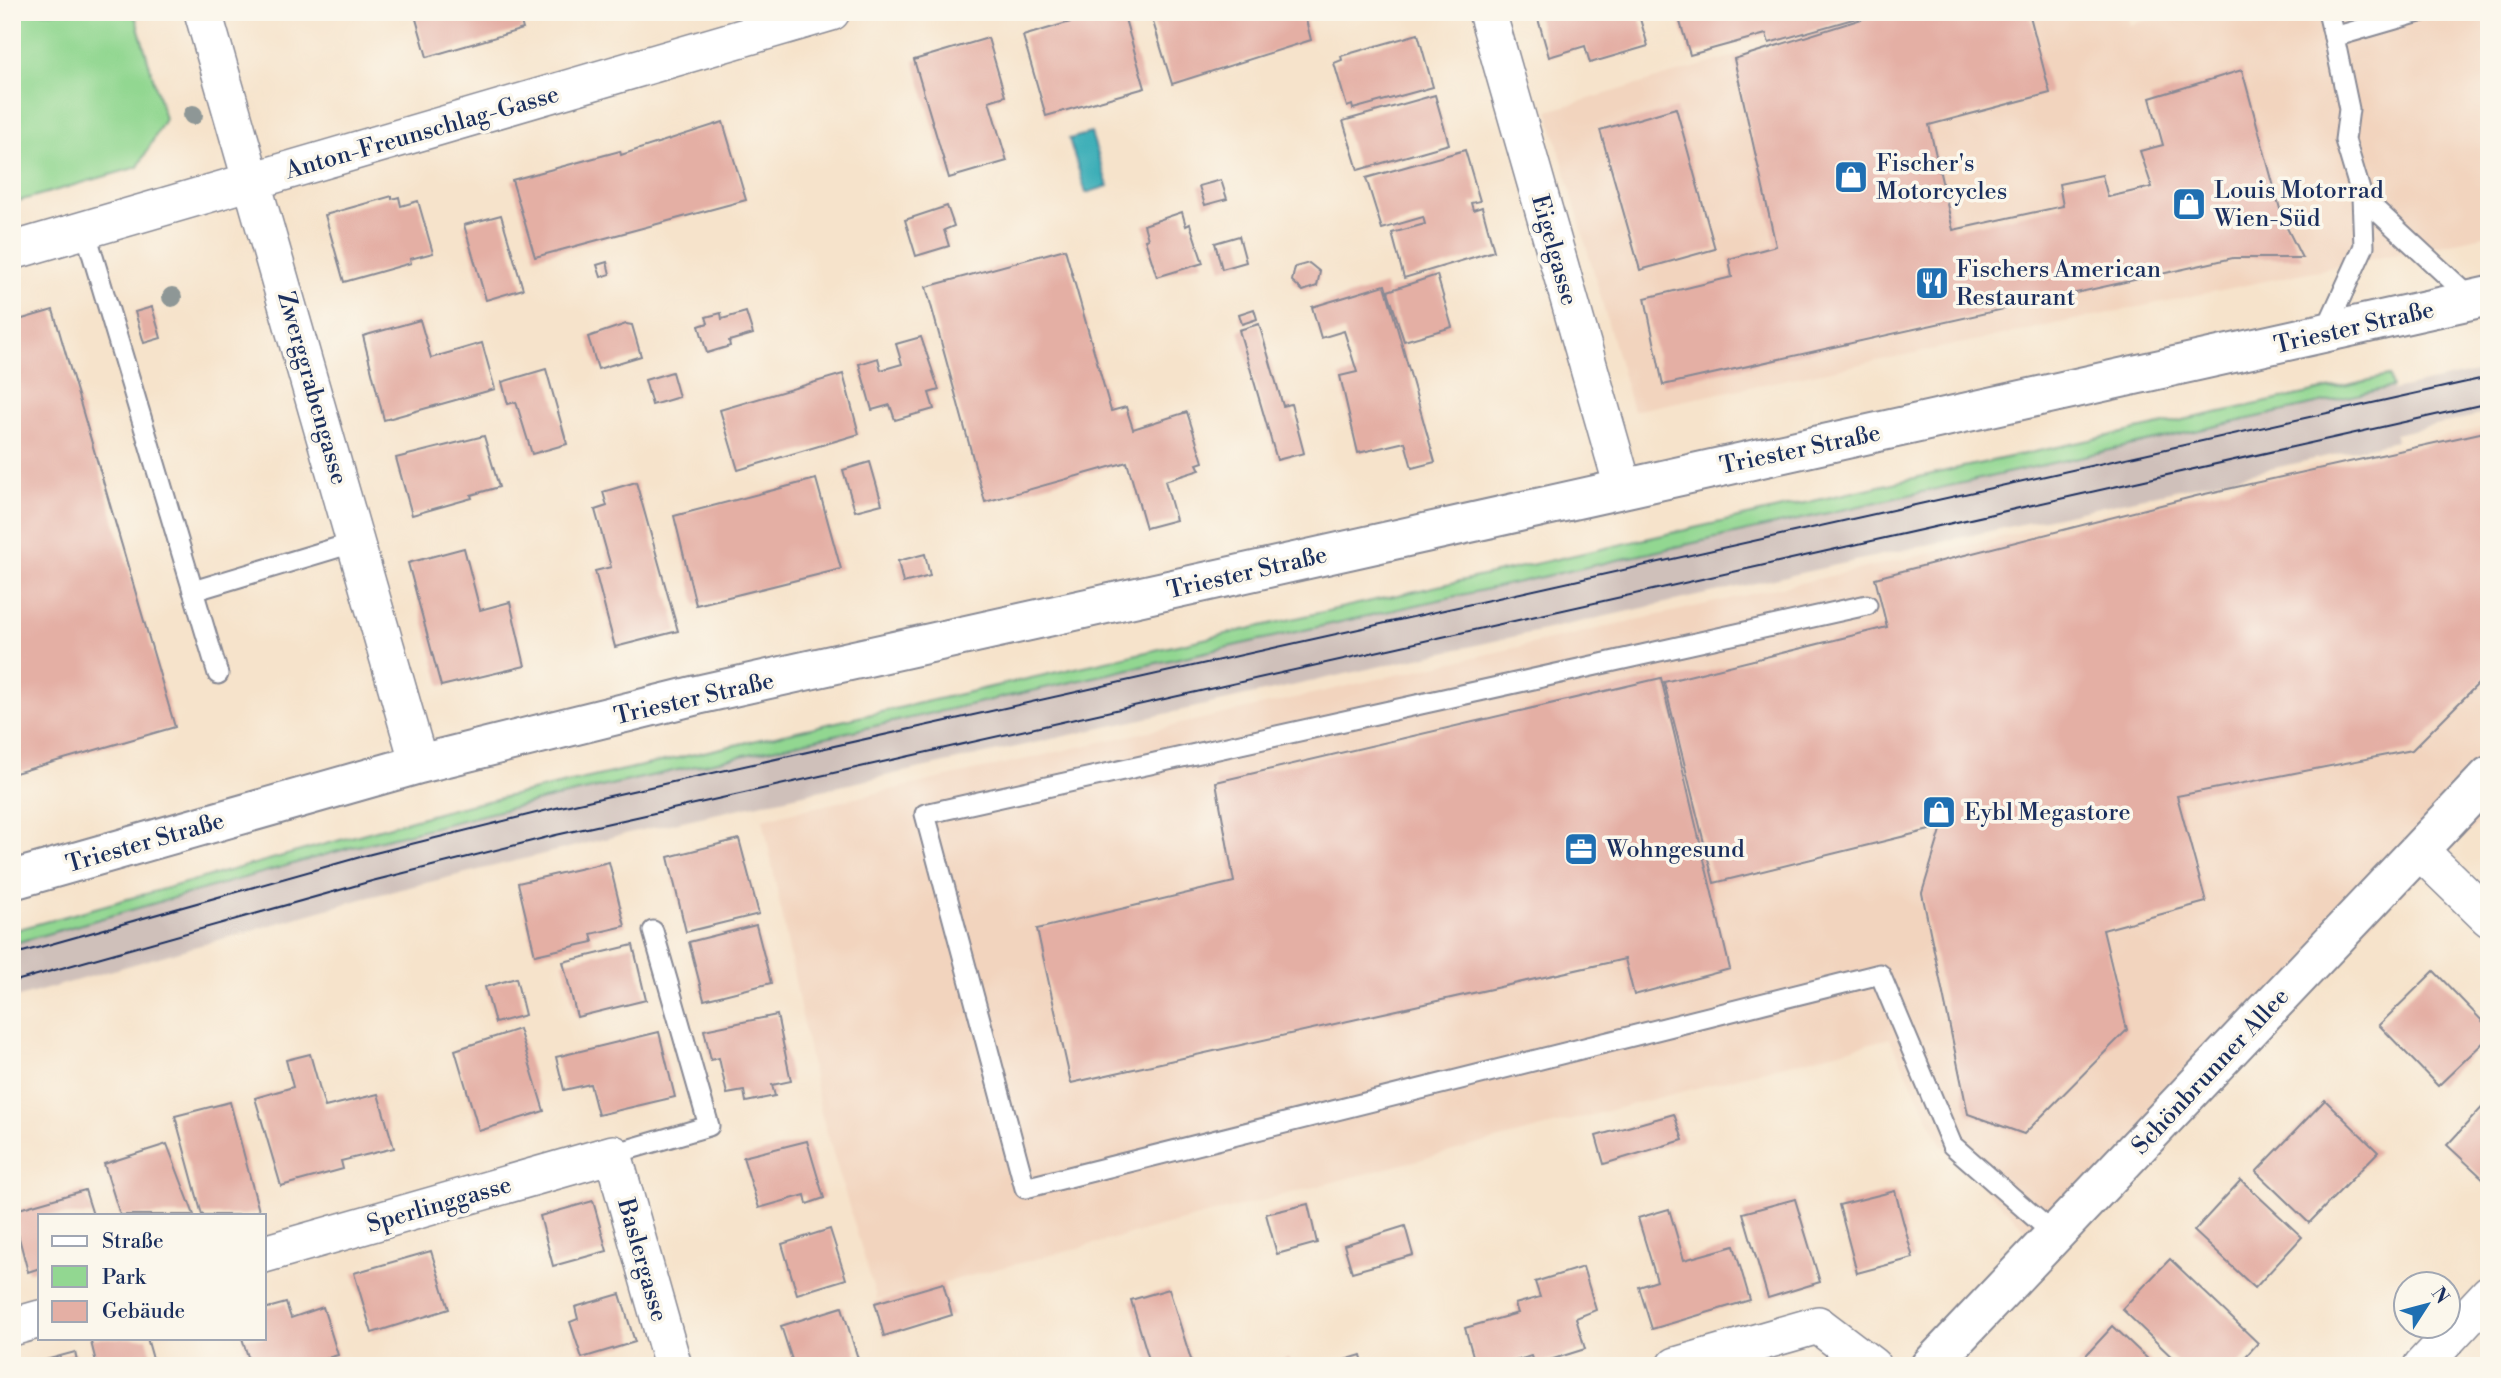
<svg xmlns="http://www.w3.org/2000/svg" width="2501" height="1378" font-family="'Libre Bodoni',serif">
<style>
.built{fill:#f2d4be}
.industrial{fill:#cfc0ba}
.green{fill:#92d791;stroke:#568378;stroke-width:2}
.water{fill:#3eafb8;stroke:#2c6f8b;stroke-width:2}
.building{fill:#e4afa4}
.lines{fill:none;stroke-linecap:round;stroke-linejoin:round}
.service-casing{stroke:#888994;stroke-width:23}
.minor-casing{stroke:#888994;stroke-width:40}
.secondary-casing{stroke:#888994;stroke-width:42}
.primary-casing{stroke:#888994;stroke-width:42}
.service{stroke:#fff;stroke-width:19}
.minor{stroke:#fff;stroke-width:37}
.secondary{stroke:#fff;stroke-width:38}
.primary{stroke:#fff;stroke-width:38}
.tram{stroke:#1b2f5e;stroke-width:2}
.tree{fill:#8e9796}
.labels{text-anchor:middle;stroke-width:7;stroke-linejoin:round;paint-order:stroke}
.street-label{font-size:24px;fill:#1b2f5e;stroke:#fbf7ec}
.poi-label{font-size:24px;fill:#1b2f5e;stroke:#fbf7ec;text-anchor:start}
</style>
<rect width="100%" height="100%" fill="#fbf7ec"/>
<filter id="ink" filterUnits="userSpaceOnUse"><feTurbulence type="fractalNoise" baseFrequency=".0143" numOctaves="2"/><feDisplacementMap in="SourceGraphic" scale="14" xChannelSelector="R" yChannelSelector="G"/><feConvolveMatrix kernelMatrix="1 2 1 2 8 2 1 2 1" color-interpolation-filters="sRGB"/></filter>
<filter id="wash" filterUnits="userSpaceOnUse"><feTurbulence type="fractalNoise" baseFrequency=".00686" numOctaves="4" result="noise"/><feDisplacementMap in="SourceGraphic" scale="28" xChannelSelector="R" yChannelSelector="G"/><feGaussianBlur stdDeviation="1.57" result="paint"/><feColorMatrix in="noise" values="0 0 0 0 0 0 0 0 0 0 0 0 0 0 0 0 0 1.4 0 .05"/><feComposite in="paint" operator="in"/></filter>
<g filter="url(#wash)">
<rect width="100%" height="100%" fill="#f6e3cb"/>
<!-- built -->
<g class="built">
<polygon points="1884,12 2126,12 2130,25 2173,12 2489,12 2489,235 1633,411 1548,111"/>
<polygon points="2489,426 2489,814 2031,1235 1941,1144 1890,1038 877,1300 821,1113 763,819"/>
</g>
<!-- industrial -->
<polygon class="industrial" points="2489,369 2489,413 2395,434 2396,441 633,832 369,897 12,999 12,944 349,848 539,801 1377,613 2392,387 2393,390"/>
<!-- green -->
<g class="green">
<polygon points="12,12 134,12 165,119 138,167 12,203"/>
<polygon points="2389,376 2392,387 539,801 349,848 12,944 12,931 452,809 1959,468"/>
</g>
<!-- water -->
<polygon class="water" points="1091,133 1108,186 1086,193 1069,139"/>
<g id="blocks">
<!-- building -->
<g class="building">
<polygon points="414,12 518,12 523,29 427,57"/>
<polygon points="1104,12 1123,12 1145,88 1046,116 1023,36"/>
<polygon points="1150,12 1326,12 1326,13 1306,20 1311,40 1172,84"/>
<polygon points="1536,12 1638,12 1648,46 1590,63 1585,46 1549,57"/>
<polygon points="1677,12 1874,12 1874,13 1769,43 1766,34 1690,55"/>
<polygon points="1884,12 2029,12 2050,93 1929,125 1953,230 2063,206 2059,184 2102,175 2108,197 2152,187 2140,151 2163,145 2150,98 2242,70 2283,220 2302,258 2233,258 1663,385 1645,298 1732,277 1729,259 1776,246 1734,59"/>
<polygon points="1418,34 1433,87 1353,109 1352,105 1347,107 1334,63 1342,60 1341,56"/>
<polygon points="988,38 1005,96 989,101 1007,161 949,178 914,60"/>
<polygon points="1435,95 1449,144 1358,170 1343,121"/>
<polygon points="1676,108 1715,249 1640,270 1600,130"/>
<polygon points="723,122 746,200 535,257 512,180 620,151 621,155"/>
<polygon points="1465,150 1480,201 1471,203 1473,210 1482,207 1494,251 1404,278 1392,233 1425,224 1423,217 1382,229 1366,178"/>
<polygon points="1221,180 1227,199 1205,205 1199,186"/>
<polygon points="392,196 392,199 399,197 401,206 418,201 433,253 410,259 411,263 344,282 325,215"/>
<polygon points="947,206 954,226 944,230 949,246 916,256 905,220"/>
<polygon points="1182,212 1186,226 1190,224 1203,263 1157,277 1145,240 1148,239 1144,225"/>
<polygon points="501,215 523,289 486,300 464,225"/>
<polygon points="1239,236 1246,262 1222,269 1215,243"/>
<polygon points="1065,249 1111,411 1126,407 1133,429 1187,412 1203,462 1197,464 1200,470 1165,481 1176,520 1146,528 1127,462 985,502 926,287"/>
<polygon points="607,262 610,274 601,277 597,265"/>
<polygon points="1309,263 1320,272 1317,286 1303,291 1292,281 1295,267"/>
<polygon points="1437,275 1452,327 1404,341 1388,291"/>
<polygon points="1385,285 1435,462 1412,468 1405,442 1358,453 1340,376 1357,372 1344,331 1321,338 1312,307"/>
<polygon points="152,307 161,338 144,343 135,312"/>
<polygon points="1254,309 1257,319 1242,324 1239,314"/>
<polygon points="53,310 175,727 12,774 12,322"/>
<polygon points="746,312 753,334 729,341 730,346 707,353 699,326 708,323 706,317 721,313 722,319"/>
<polygon points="420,320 431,358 482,343 495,389 384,420 363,336"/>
<polygon points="626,324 632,325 641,356 598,369 588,337"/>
<polygon points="1259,324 1283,406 1291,404 1304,453 1277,460 1239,330"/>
<polygon points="921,337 939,390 929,393 934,409 895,420 890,405 872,410 859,364 878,358 881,370 902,364 896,344"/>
<polygon points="546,369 567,444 532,454 516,402 508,404 502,382"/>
<polygon points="672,372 679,397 652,405 645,380"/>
<polygon points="843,374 859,434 738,470 720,410"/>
<polygon points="2489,431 2489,673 2412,750 2177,796 2206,902 2103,930 2127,1030 2024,1134 1968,1114 1922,893 1942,827 1714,883 1664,682 1887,627 1875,578 2196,496"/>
<polygon points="484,436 499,487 471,495 472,498 412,515 396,458"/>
<polygon points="870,462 882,504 855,511 843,470"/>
<polygon points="816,479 841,569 696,605 674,516"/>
<polygon points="636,482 678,631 615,647 595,571 611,567 595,510 607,506 603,492"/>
<polygon points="464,548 480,610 510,602 525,666 441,686 408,563"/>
<polygon points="925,554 930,576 903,583 898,561"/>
<polygon points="1661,678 1730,969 1634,995 1625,959 1071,1083 1037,929 1234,882 1216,782"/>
<polygon points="739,839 759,914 686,932 668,857"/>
<polygon points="609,862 625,926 591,934 593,942 535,955 518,883"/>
<polygon points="756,925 771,983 704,1000 689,942"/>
<polygon points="633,945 646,1000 577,1017 563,962"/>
<polygon points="2434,971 2489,1028 2489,1037 2438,1086 2379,1025"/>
<polygon points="516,978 525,1015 495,1023 485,987"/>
<polygon points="777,1015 791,1081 772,1085 775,1096 746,1102 744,1091 727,1094 719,1058 711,1060 704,1030"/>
<polygon points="519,1029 544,1111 479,1131 455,1050"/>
<polygon points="659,1032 675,1097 598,1115 590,1084 564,1090 556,1057"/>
<polygon points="310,1054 325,1107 378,1094 394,1148 341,1161 343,1169 281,1186 255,1098 293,1087 286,1060"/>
<polygon points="2325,1100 2378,1152 2309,1223 2256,1172"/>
<polygon points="2489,1100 2489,1184 2447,1145"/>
<polygon points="230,1102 259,1211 245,1215 202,1215 175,1116"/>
<polygon points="1674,1114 1683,1140 1604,1164 1596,1136"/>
<polygon points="807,1141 824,1198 807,1204 805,1195 759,1208 743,1157"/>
<polygon points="167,1144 194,1215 120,1215 104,1164"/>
<polygon points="2241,1180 2302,1237 2255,1288 2194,1231"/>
<polygon points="85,1190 93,1215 40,1215 40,1268 28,1272 12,1211"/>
<polygon points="1895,1191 1913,1258 1857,1273 1839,1205"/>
<polygon points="1795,1199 1820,1282 1768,1298 1743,1213"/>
<polygon points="593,1201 607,1251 553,1266 540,1216"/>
<polygon points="1308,1204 1317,1243 1277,1254 1266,1214"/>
<polygon points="1669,1209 1684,1260 1734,1246 1750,1300 1652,1329 1639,1287 1657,1281 1638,1218"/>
<polygon points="1405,1226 1413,1255 1352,1272 1344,1245"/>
<polygon points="830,1229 846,1279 797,1294 782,1244"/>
<polygon points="431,1251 449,1309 372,1333 354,1273"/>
<polygon points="2170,1259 2258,1343 2237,1366 2181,1366 2122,1309"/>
<polygon points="1583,1267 1596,1310 1576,1318 1585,1349 1534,1365 1531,1356 1499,1366 1476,1366 1465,1328 1518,1313 1515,1304 1540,1297 1535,1282"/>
<polygon points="943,1283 952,1315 884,1336 875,1303"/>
<polygon points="1169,1289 1193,1366 1151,1366 1131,1300"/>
<polygon points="620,1294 635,1342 582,1358 570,1322 578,1319 575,1307"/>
<polygon points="286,1303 291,1318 323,1307 338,1355 299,1366 251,1366 242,1338 264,1338 264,1309"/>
<polygon points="842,1307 859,1362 848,1366 794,1366 781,1326"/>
<polygon points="2113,1326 2151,1362 2147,1366 2076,1366"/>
<polygon points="90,1338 147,1338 155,1366 97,1366"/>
<polygon points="75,1352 78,1366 27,1366 27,1365"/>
<polygon points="1361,1355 1364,1366 1329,1366 1328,1365"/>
<polygon points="1289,1358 1292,1366 1265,1366 1265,1365"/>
</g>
</g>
</g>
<g filter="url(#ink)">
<use href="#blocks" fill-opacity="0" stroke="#888994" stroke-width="2"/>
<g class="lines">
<!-- service casing -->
<g class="service-casing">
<g id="service">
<polyline points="2328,12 2334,37"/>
<polyline points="2362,197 2473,300"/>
<polyline points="85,230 218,674"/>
<polyline points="2324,334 2364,246 2362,197 2345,140 2349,109 2334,37 2420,12"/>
<polyline points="193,591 356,542"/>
<polyline points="1867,605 925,814 1025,1188 1880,974 1952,1145 2055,1235"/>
<polyline points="613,1154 709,1126 653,931"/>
</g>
</g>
<!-- minor casing -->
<g class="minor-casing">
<g id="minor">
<polyline points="203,12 419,764"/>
<polyline points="1487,12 1623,487"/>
<polyline points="12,251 831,12"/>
<polyline points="2419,850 2489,918"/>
<polyline points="264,1254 613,1154 673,1366"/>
<polyline points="12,1327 40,1319"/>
<polyline points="1676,1366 1818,1325 1872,1366"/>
<polyline points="2422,1366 2489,1294"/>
</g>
</g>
<!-- secondary casing -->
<g class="secondary-casing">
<polyline id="secondary" points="1930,1366 2489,776"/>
</g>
<!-- primary casing -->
<g class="primary-casing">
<polyline id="primary" points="12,880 419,764 697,695 2489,296"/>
</g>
<!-- service -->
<use href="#service" class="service"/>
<!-- minor -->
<use href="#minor" class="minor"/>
<!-- secondary -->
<use href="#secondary" class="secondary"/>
<!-- primary -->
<use href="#primary" class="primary"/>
<!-- tram -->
<g class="tram">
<polyline points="12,955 371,854 556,808 2489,377"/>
<polyline points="12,982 372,881 556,835 2489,403"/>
</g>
</g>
<!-- trees -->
<g class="tree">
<circle cx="193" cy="115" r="10"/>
<circle cx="172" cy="297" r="10"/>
</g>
</g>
<!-- icons -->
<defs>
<g id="shop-square" transform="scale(1.75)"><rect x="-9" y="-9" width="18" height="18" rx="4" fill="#1f6fb2" stroke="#fbf7ec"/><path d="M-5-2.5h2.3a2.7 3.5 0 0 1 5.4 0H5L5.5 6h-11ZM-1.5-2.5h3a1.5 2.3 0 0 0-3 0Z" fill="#fff"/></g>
<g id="restaurant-square" transform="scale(1.75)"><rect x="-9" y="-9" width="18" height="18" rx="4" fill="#1f6fb2" stroke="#fbf7ec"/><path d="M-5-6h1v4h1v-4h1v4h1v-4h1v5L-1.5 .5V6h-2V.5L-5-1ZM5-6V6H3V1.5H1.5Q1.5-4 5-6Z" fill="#fff"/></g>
<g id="office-square" transform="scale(1.75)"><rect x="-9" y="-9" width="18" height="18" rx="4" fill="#1f6fb2" stroke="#fbf7ec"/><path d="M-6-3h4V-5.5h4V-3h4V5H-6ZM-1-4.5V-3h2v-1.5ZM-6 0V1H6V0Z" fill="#fff"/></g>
</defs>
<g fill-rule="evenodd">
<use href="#shop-square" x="1851" y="177"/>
<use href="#shop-square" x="2189" y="204"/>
<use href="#restaurant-square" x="1932" y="283"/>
<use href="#shop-square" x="1939" y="812"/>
<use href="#office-square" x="1581" y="849"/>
</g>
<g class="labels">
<!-- street labels -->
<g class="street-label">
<text transform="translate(422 132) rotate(-16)" y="8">Anton-Freunschlag-Gasse</text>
<text transform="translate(1555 250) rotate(74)" y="8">Eigelgasse</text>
<text transform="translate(2354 327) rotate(-13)" y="8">Triester Straße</text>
<text transform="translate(313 388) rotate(74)" y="8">Zwerggrabengasse</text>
<text transform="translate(1800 449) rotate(-12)" y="8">Triester Straße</text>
<text transform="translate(1247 572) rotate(-13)" y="8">Triester Straße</text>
<text transform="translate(694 698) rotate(-13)" y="8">Triester Straße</text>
<text transform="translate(145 842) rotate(-16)" y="8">Triester Straße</text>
<text transform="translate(2210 1071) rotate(-47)" y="8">Schönbrunner Allee</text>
<text transform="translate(439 1204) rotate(-16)" y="8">Sperlinggasse</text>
<text transform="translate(643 1260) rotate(74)" y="8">Baslergasse</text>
</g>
<!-- poi labels -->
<g class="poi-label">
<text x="1876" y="171">Fischer's<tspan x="1876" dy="28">Motorcycles</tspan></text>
<text x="2214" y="198">Louis Motorrad<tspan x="2214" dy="28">Wien-Süd</tspan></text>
<text x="1956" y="277">Fischers American<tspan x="1956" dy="28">Restaurant</tspan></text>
<text x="1964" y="820">Eybl Megastore</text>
<text x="1606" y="857">Wohngesund</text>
</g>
</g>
<!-- margin -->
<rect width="2501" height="1378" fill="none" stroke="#fbf7ec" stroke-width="42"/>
<!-- legend -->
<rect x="38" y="1214" width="228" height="126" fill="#fbf7ec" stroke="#a1a7b3" stroke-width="2"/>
<rect x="52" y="1236" width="35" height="10" fill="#ffffff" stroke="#a1a7b3" stroke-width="2"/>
<text x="102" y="1248" font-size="21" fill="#1b2f5e">Straße</text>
<rect x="52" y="1266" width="35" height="21" fill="#92d791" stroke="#a1a7b3" stroke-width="2"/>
<text x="102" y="1284" font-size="21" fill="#1b2f5e">Park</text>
<rect x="52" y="1301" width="35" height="21" fill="#e4afa4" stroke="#a1a7b3" stroke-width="2"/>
<text x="102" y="1318" font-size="21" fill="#1b2f5e">Gebäude</text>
<!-- north arrow -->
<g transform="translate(2427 1305) rotate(54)"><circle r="33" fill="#fbf7ec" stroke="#a1a7b3" stroke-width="2"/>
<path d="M0-5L12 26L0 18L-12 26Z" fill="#1f6fb2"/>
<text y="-10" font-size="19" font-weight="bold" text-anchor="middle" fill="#1b2f5e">N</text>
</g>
</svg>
